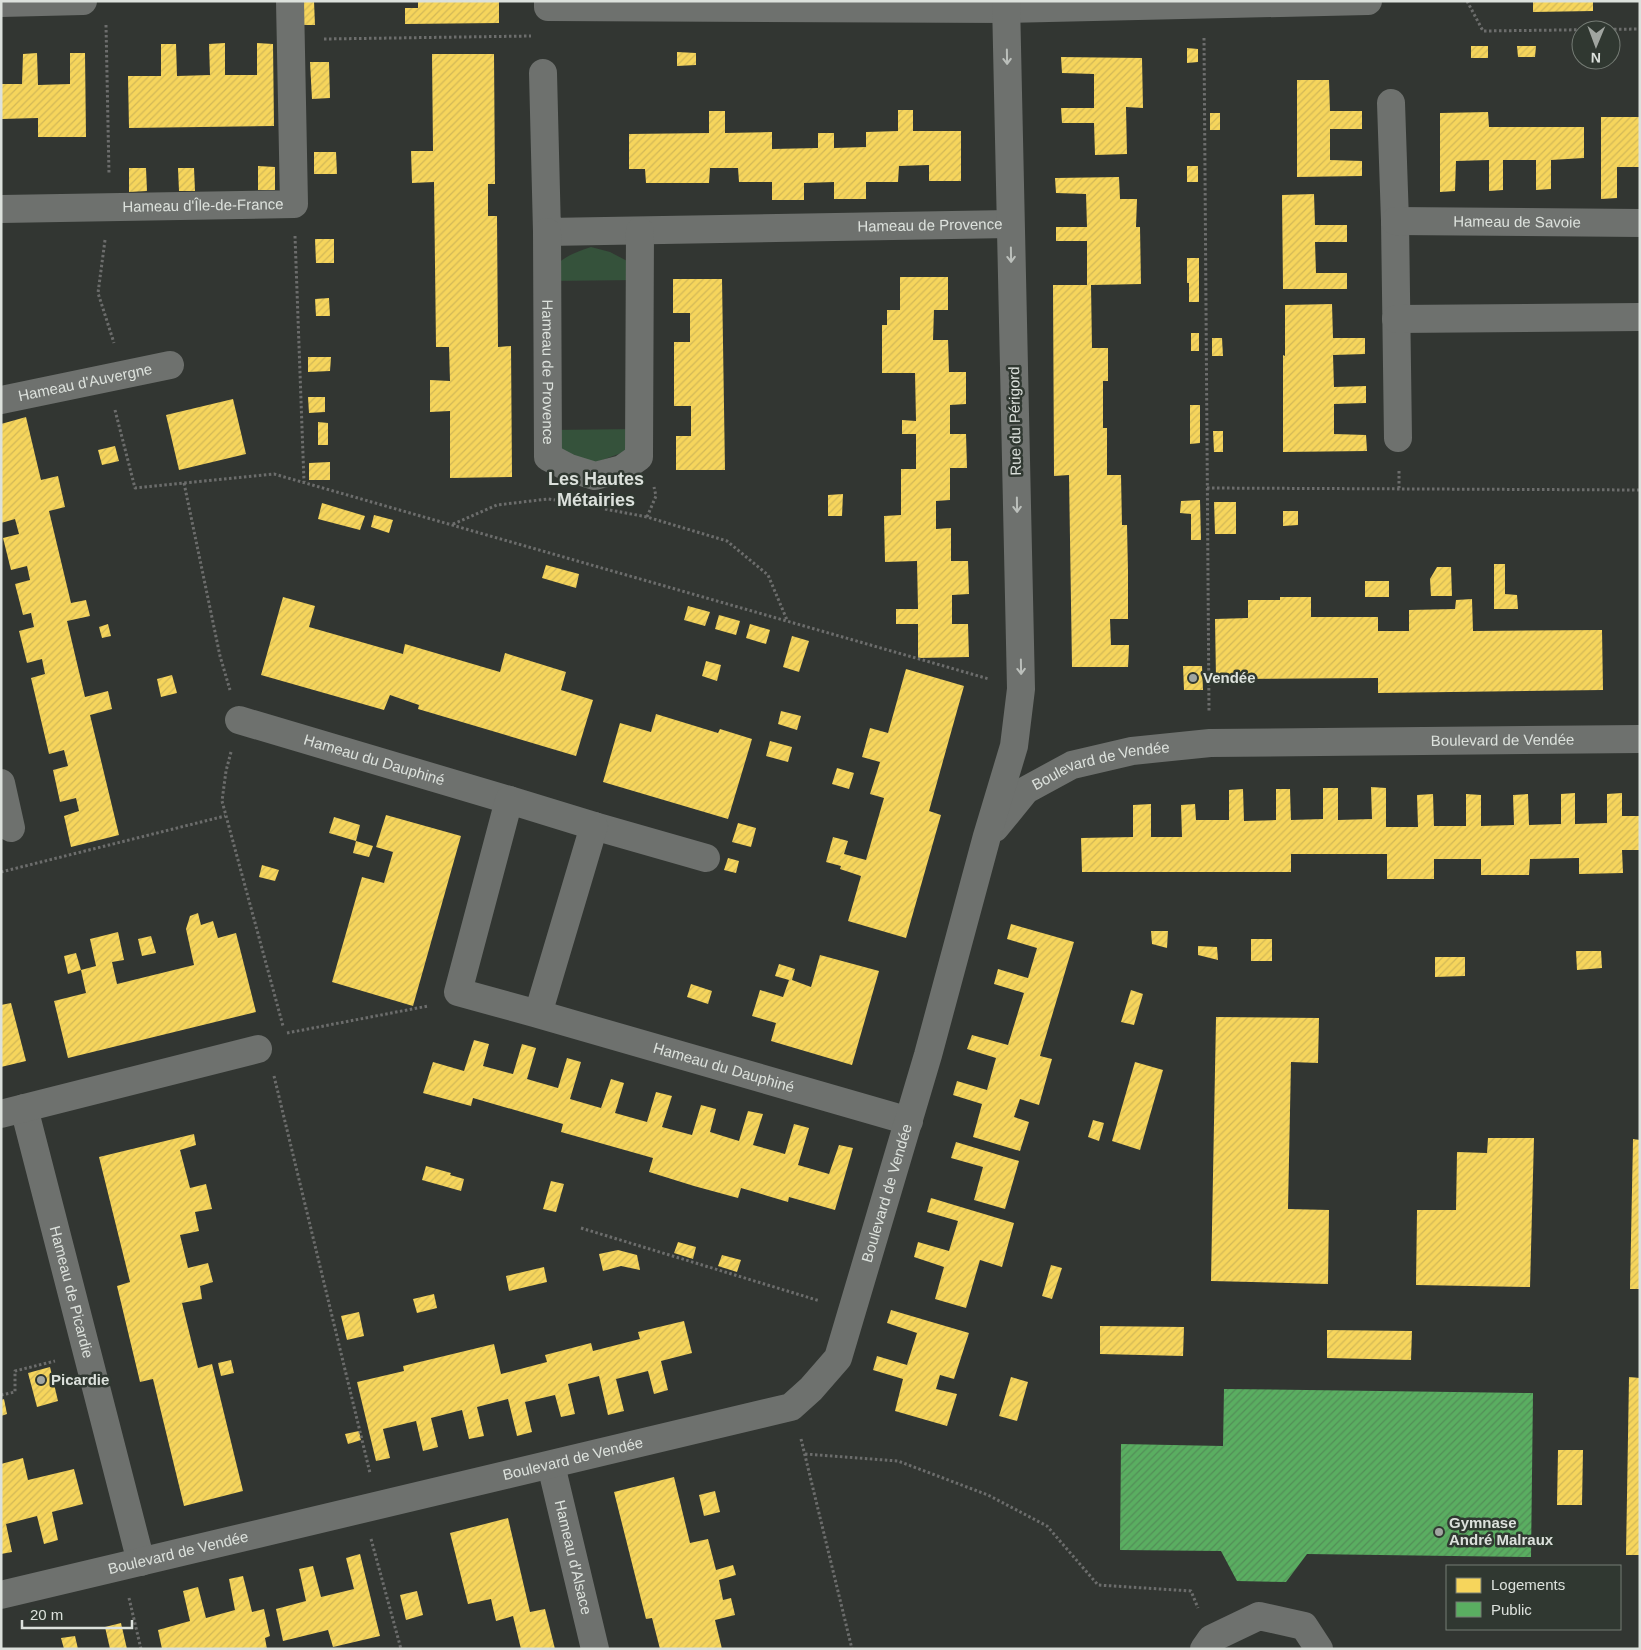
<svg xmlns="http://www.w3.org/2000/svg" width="1641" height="1650" font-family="Arial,sans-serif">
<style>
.green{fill:#35523b}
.homes{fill:url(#homes-hatch)}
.public{fill:url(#public-hatch)}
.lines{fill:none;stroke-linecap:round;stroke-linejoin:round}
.path{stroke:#6c6d6c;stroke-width:3;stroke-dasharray:2.5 2.5;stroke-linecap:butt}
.street{stroke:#6e716e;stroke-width:28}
.oneway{stroke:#bbbfbb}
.poi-dot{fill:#a0a5a0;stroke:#303831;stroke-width:2}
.labels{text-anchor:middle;stroke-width:5;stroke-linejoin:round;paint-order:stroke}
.street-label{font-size:15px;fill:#dce1dc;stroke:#303831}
.poi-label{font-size:15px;font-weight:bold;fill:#dce1dc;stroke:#303831;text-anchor:start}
.quarter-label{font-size:18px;font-weight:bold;fill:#dce1dc;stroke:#303831}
</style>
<defs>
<pattern id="homes-hatch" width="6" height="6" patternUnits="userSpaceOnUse" patternTransform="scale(1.25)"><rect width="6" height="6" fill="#f6d55c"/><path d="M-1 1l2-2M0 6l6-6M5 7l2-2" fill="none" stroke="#d2b857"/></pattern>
<pattern id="public-hatch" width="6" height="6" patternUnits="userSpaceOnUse" patternTransform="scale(1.25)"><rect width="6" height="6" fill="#5aae61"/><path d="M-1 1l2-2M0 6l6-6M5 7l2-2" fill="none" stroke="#538e58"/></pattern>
</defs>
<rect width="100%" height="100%" fill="#323632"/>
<!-- green -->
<g class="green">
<path d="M 591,247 L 610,252 L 631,263 L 640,280 L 547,281 C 558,258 568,255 591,247 Z"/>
<polygon points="639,429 624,452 594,463 566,454 548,430"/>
</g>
<!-- homes -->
<g class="homes">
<polygon points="304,1 314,1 315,25 304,25"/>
<polygon points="418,1 499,1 499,23 405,24 405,8 418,8"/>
<polygon points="1533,1 1593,1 1593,11 1533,12"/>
<polygon points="225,43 225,75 257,75 257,43 273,44 274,126 129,128 128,76 161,76 161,44 176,44 177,76 210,75 209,44"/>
<rect x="1611" y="45" width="6" height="11"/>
<rect x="1471" y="46" width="17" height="12"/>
<polygon points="1517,46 1536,46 1535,57 1518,57"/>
<polygon points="1187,48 1198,49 1198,62 1187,63"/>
<polygon points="677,52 696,53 696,65 677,66"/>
<polygon points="37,53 38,85 70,84 70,53 85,53 86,137 38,137 38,118 1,119 1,84 22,84 23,54"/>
<polygon points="432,54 494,54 495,184 488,184 488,216 497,216 498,347 511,346 512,477 450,478 450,411 430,412 430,380 450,381 449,347 436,347 434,182 412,183 411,151 433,151"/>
<polygon points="1061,57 1142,58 1143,108 1126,107 1127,154 1095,155 1094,123 1062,123 1061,108 1094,108 1094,74 1062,73"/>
<rect x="1582" y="60" width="15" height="5"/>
<polygon points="310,62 329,62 330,98 312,99"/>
<polygon points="1297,80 1329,80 1330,111 1362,111 1362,129 1330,129 1330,160 1362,161 1362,176 1297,177"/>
<polygon points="898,110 913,110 913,131 961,131 961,181 929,181 929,165 899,166 898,182 866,182 866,199 834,199 834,182 804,183 804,200 772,200 772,182 739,182 738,168 710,168 709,183 646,183 645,169 629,169 629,134 709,133 709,111 725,111 725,133 772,132 772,149 818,148 818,133 834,133 834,148 866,147 866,132 898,131"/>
<polygon points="1488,112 1489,127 1584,127 1584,158 1551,160 1551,189 1536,190 1536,160 1503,160 1503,190 1489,191 1489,160 1456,161 1455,191 1440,192 1440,113"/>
<rect x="1210" y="113" width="10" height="17"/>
<polygon points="1601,117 1640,117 1640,167 1617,167 1617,198 1601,199"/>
<polygon points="314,152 336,152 337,174 314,174"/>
<polygon points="258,166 275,167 275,190 258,190"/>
<rect x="1187" y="166" width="11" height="16"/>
<polygon points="129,168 146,168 147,191 129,192"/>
<polygon points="178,168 194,168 195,191 179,191"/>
<polygon points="1119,177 1120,199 1137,199 1136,227 1140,227 1141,284 1091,285 1092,348 1108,348 1108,381 1103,381 1103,428 1107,428 1107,475 1121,475 1122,525 1127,525 1128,571 1128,619 1110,619 1111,645 1129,645 1128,667 1072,667 1069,475 1054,476 1053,285 1087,285 1087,241 1056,241 1056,227 1087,227 1086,194 1056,193 1055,178"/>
<polygon points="1314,194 1315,225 1347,225 1347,242 1315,242 1316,273 1347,273 1347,289 1283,289 1282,195"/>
<polygon points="315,239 334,239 334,263 316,263"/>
<polygon points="1187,258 1199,258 1199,302 1189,302 1189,283 1187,283"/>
<polygon points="900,277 948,277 948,310 934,310 933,340 948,340 949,372 966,372 966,404 950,405 950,434 966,434 967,468 950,468 950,500 936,501 936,529 951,528 951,561 968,561 969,594 952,595 952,624 968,624 969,657 918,658 918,624 896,624 896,609 918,609 917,561 885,562 884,516 901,515 901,469 916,469 916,434 902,434 902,420 916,421 915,373 882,373 882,325 887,325 887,310 900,310"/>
<polygon points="673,279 722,279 725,470 676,470 676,436 691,436 691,406 674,406 674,342 690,342 690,313 673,313"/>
<polygon points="329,298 330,316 316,316 315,299"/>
<polygon points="1332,304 1333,338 1365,338 1365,354 1333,355 1334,387 1366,386 1366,403 1334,404 1334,434 1366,435 1367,451 1283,452 1283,355 1285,356 1285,305"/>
<rect x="1191" y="333" width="8" height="18"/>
<polygon points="1212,338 1222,338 1223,356 1212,356"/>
<polygon points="308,357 331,357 330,371 308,372"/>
<polygon points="308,397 325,397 325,412 309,413"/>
<polygon points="233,399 246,454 179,470 166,415"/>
<polygon points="1190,405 1200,405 1200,443 1190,444"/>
<polygon points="26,417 41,480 58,476 65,507 49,511 71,603 86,600 90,616 67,621 85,697 108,691 112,709 90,715 119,835 71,847 64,816 79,811 76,798 60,802 53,770 68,766 64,750 49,754 31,678 45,674 42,659 27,663 19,631 34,627 31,613 23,615 15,584 30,580 27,566 11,570 3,538 19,534 15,519 1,523 1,424"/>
<polygon points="318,422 328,423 328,445 318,445"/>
<polygon points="1213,431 1223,431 1223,452 1214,452"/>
<polygon points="115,446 119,461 102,465 98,450"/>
<polygon points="330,462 330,480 309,480 309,463"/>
<polygon points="843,494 842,516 828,516 828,495"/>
<polygon points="1200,500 1201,540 1191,540 1191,514 1180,513 1181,501"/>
<polygon points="1214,502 1236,502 1236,534 1215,534"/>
<polygon points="322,503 365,516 360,530 318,519"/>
<polygon points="1283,511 1298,511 1298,525 1283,526"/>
<polygon points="374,515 393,520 389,533 371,527"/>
<polygon points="1494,564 1505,564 1505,594 1517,595 1518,609 1494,609"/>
<polygon points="546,565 579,574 576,588 542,578"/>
<polygon points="1437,567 1451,567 1452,596 1431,596 1430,579"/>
<rect x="1365" y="581" width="24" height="16"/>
<polygon points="283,597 315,606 309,627 403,654 405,644 500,672 505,653 566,672 561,690 593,700 576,756 418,709 419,705 390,695 384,710 261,675"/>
<polygon points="1280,597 1311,597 1311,617 1378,617 1378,631 1409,631 1409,610 1455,609 1456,600 1472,599 1473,631 1602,630 1603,690 1378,693 1378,678 1216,679 1215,619 1248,618 1248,600 1280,600"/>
<polygon points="688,606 710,612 705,626 684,620"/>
<polygon points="719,615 740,621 736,635 715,629"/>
<polygon points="108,624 111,636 102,638 99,627"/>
<polygon points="750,624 770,630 766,644 746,638"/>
<polygon points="792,636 809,641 799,672 783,667"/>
<polygon points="706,661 721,665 717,681 702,676"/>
<polygon points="1183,666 1202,666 1203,690 1184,690"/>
<polygon points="906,669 964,686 929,811 941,815 906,938 848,921 861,876 840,869 841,866 826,862 833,837 848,841 844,854 866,860 884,798 870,794 880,762 862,757 870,728 888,733"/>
<polygon points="172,675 177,693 161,697 157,679"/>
<polygon points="781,711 801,716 797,730 778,724"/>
<polygon points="656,714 718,733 720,729 752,739 728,819 603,782 620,723 651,732"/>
<polygon points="770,741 792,747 788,762 766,756"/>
<polygon points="837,768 854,773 849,789 832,784"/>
<polygon points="1371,787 1386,788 1386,827 1418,827 1417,795 1433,794 1434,826 1466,826 1466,794 1481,795 1481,826 1514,825 1513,795 1528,794 1529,825 1561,824 1561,794 1575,793 1575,824 1607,823 1607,794 1622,793 1622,816 1640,816 1640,850 1622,850 1623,873 1579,874 1579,858 1530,859 1529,875 1481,875 1481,859 1434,859 1434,879 1387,879 1387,854 1291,854 1291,872 1082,872 1081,838 1133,837 1133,805 1151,804 1151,837 1182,837 1181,805 1195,804 1196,820 1229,820 1229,790 1243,789 1244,821 1276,820 1276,789 1290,789 1291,820 1323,819 1323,788 1338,788 1338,820 1372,819"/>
<polygon points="386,815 461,836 413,1006 332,982 362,877 384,883 393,852 376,847"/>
<polygon points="334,817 360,825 356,841 329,833"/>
<polygon points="738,823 756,828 751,847 732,842"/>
<polygon points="356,841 373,846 369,857 353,853"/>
<polygon points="728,858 739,861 736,873 724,870"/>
<polygon points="262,865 279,870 275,881 259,877"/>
<polygon points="198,913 201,925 213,921 218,938 236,933 256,1012 68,1058 54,1001 86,993 81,970 96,966 90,939 118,932 124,960 112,962 117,984 194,965 186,929 190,916"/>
<polygon points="1011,924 1074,942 1040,1056 1052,1059 1039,1105 1020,1099 1014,1117 1029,1122 1020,1151 973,1137 982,1104 953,1095 957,1081 987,1090 996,1058 967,1049 972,1035 1008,1045 1024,993 994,984 998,969 1028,978 1037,948 1007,939"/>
<polygon points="1151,931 1168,931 1167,948 1152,944"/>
<polygon points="151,936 156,953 142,956 138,939"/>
<rect x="1251" y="939" width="21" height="22"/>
<polygon points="1198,946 1217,947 1218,960 1198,955"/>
<polygon points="1576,951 1601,951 1602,968 1577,970"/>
<polygon points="76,953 81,970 68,974 64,956"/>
<polygon points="820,955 879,971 852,1065 771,1041 776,1023 752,1016 760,990 783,997 789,980 775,976 779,964 795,969 792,980 811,987"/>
<polygon points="1435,957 1465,957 1465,976 1435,977"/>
<polygon points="691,984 712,991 708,1004 687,997"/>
<polygon points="1131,990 1143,994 1134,1025 1121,1022"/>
<polygon points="11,1003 26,1061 1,1067 1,1005"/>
<polygon points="1216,1017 1319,1018 1318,1063 1291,1062 1288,1209 1329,1210 1328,1284 1211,1281"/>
<polygon points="474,1040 489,1044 483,1066 513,1074 522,1044 536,1048 527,1079 558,1088 567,1058 581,1062 570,1099 601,1108 611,1079 624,1083 615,1113 647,1122 656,1092 672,1096 662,1127 692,1135 701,1105 716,1109 710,1132 739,1141 748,1111 763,1114 753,1145 785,1154 794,1124 809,1128 798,1165 829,1174 839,1145 853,1148 835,1210 789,1197 788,1202 741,1188 738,1198 694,1186 649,1172 653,1158 561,1132 563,1124 473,1098 471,1106 423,1093 433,1062 464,1071"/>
<polygon points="1135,1062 1163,1070 1140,1150 1112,1141"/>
<polygon points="1093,1120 1104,1123 1099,1141 1088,1137"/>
<polygon points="194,1134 196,1145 180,1150 190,1188 206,1184 212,1209 195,1212 199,1231 180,1235 188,1268 208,1263 213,1282 200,1286 202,1299 182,1303 198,1368 212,1364 243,1491 184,1506 153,1379 140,1382 117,1286 130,1282 99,1157"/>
<polygon points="1488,1138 1534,1138 1530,1287 1416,1285 1417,1210 1456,1210 1457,1152 1487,1153"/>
<polygon points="1633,1139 1640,1140 1640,1289 1630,1289"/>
<polygon points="956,1142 1019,1161 1005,1209 974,1200 983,1167 951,1158"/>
<polygon points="426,1166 451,1173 450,1175 464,1179 461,1191 422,1180"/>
<polygon points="551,1181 564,1184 556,1212 543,1209"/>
<polygon points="931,1198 1014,1223 1002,1267 980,1260 966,1308 935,1299 944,1267 914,1257 918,1242 949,1251 958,1221 927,1212"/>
<polygon points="678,1242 696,1247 693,1259 674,1253"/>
<polygon points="618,1250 637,1255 640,1270 621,1266 603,1271 599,1254"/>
<polygon points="722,1255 741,1260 737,1272 718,1266"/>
<polygon points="1051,1265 1062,1268 1052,1299 1042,1296"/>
<polygon points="544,1267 547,1282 509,1291 506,1276"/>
<polygon points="434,1294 437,1308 417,1313 413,1299"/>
<polygon points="891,1310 969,1333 954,1379 940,1375 936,1389 957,1394 947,1426 895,1411 903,1379 873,1370 877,1356 907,1365 917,1333 887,1323"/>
<polygon points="359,1312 364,1336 347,1340 341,1316"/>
<polygon points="684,1321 692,1353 661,1361 668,1390 654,1394 648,1371 616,1379 624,1411 608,1415 599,1376 568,1384 575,1414 561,1417 555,1395 525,1402 532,1432 517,1436 508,1399 477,1407 484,1436 469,1439 462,1410 431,1418 438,1447 423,1451 416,1421 383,1429 390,1458 376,1461 357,1382 404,1371 403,1366 494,1344 501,1374 547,1362 545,1355 591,1343 593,1351 640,1339 638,1332"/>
<polygon points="1100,1326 1184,1327 1183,1356 1100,1354"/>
<polygon points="1327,1330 1412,1331 1411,1360 1327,1358"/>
<polygon points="231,1360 234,1373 221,1376 218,1363"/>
<polygon points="50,1367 58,1401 37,1407 28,1373"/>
<polygon points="1011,1377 1028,1382 1017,1421 999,1416"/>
<polygon points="1629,1377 1640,1378 1640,1555 1626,1555"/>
<polygon points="4,1399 7,1414 1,1416 1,1400"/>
<polygon points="359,1431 361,1440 348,1444 345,1434"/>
<polygon points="1558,1450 1583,1450 1582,1505 1557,1505"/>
<polygon points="23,1458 28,1480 74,1469 83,1504 52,1512 58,1540 44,1544 37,1516 6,1524 12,1552 1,1554 1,1464"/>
<polygon points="674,1477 690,1543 708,1539 716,1570 733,1565 736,1575 719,1580 723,1600 731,1598 735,1615 715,1620 722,1649 660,1649 652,1618 646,1619 614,1492"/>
<polygon points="715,1491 720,1512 704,1516 699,1495"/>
<polygon points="508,1518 530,1612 545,1609 555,1649 521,1649 513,1616 496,1621 491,1599 468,1604 450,1533"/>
<polygon points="360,1554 380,1636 333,1647 328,1630 283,1641 276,1609 306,1601 299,1569 313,1566 321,1597 354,1589 346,1558"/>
<polygon points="243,1576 252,1612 264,1609 270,1636 265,1638 267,1649 162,1649 158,1630 190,1621 183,1591 198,1587 206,1618 235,1610 229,1579"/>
<polygon points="417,1591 423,1615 406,1620 400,1595"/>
<polygon points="121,1623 127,1649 110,1649 105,1627"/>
<polygon points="75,1636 78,1649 64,1649 61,1638"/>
</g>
<!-- public -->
<polygon class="public" points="1224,1389 1533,1393 1531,1557 1307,1554 1286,1582 1237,1581 1221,1551 1120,1550 1121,1444 1223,1446"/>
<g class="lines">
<!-- path -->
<g class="path">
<polyline points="1467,1 1483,31 1640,29"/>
<polyline points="106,25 109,174"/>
<polyline points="1204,38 1209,712"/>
<polyline points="324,39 531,36"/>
<polyline points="295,236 304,482"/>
<polyline points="105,240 98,293 114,343"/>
<polyline points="115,410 135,488 274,474 989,679"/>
<polyline points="1399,471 1399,488"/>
<polyline points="184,483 220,656 230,690"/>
<polyline points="1207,488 1640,490"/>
<polyline points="605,509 647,517 727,541 768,575 787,620"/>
<polyline points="647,517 656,496 654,487"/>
<polyline points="453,524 497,505 548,499 555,500"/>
<polyline points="231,752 226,771 222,801 283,1026"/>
<polyline points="1,872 225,816"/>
<polyline points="287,1033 428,1006"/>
<polyline points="274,1076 370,1473"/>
<polyline points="581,1228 820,1301"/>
<polyline points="1,1395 15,1392 15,1371 55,1361"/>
<polyline points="801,1439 852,1649"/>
<polyline points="805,1454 898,1461 988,1495 1047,1526 1098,1585 1191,1591 1198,1608"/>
<polyline points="371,1539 401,1649"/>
<polyline points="129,1598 141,1649"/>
</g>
<!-- street -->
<g class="street">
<polyline points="548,1 548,7 1006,9 1368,1"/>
<polyline points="1,3 83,1"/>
<path id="s1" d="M 543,73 L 547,232 L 1010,224"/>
<polyline points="1391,103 1395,221 1398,438"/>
<path id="s2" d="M 1,209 L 294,204 L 290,1"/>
<path id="s3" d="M 1395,221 L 1640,223"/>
<path id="s4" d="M 547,232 L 548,457 L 569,468 L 595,476 L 622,469 L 639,457 L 640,231"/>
<polyline points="1396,319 1640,317"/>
<path id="s5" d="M 1,400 L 170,365"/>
<path id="s6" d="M 239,720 L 509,800"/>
<polyline points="1,783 11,828"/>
<polyline points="594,826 706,858"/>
<path id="s7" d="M 995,828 L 1026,790 L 1072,765 L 1132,751 L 1210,743 L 1640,739"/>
<path id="s8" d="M 538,1014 L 458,992 L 509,800 L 594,826 L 538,1014 L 909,1121"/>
<path id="s9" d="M 24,1108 L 141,1562"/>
<polyline points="1,1114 258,1049"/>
<path id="s10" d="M 551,1465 L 595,1649"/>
<path id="s11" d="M 1,1595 L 791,1407 L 811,1389 L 838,1358 L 928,1055 L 987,836 L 1014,746 L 1021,689 L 1006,1"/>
<polyline points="1204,1649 1211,1639 1259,1616 1304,1626 1319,1649"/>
</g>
</g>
<!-- one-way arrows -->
<defs><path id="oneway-shaft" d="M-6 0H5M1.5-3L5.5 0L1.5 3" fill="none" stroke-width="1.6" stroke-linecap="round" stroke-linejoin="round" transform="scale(1.25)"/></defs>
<g class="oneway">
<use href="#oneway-shaft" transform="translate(1007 57) rotate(89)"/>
<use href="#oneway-shaft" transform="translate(1011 255) rotate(89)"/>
<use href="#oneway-shaft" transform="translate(1017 505) rotate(89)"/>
<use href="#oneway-shaft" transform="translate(1021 667) rotate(89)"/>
</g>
<!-- markers -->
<g class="poi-dot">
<circle cx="1193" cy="678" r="5"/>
<circle cx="41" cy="1380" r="5"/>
<circle cx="1439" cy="1532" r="5"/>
</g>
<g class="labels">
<!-- street labels -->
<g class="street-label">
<text dy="5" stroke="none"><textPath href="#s2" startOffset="202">Hameau d'Île-de-France</textPath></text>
<text dy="5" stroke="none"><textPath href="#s3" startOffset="122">Hameau de Savoie</textPath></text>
<text dy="5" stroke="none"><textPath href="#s1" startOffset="542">Hameau de Provence</textPath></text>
<text dy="5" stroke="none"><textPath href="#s4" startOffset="140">Hameau de Provence</textPath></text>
<text dy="5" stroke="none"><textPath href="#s5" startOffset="86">Hameau d'Auvergne</textPath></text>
<text transform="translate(1015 421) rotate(-91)" y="5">Rue du Périgord</text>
<text dy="5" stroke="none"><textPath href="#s7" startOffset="534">Boulevard de Vendée</textPath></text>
<text dy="5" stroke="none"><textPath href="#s6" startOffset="141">Hameau du Dauphiné</textPath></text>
<text dy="5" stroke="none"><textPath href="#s7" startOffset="129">Boulevard de Vendée</textPath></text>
<text dy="5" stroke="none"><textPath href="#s8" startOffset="760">Hameau du Dauphiné</textPath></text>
<text dy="5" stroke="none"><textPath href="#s11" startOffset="1052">Boulevard de Vendée</textPath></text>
<text dy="5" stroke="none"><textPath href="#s9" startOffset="190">Hameau de Picardie</textPath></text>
<text dy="5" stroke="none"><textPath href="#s11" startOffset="588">Boulevard de Vendée</textPath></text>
<text dy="5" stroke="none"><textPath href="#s11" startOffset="182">Boulevard de Vendée</textPath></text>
<text dy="5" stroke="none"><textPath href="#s10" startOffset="95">Hameau d'Alsace</textPath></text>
</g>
<!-- poi labels -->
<g class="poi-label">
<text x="1203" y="683">Vendée</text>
<text x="51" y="1385">Picardie</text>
<text x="1449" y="1528">Gymnase<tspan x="1449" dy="17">André Malraux</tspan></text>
</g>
<!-- quarter labels -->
<g class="quarter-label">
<text x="596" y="485">Les Hautes<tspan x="596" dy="21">Métairies</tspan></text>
</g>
</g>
<!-- border -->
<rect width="1641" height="1650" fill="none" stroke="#dce1dc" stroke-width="5"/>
<!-- legend -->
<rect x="1446" y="1565" width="175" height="65" fill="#303831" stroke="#757c75"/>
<rect x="1456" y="1578" width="25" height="15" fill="#f6d55c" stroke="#757c75"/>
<text x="1491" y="1590" font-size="15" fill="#dce1dc">Logements</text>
<rect x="1456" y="1602" width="25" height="15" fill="#5aae61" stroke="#757c75"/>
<text x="1491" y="1615" font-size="15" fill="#dce1dc">Public</text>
<!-- north arrow -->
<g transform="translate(1596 45) rotate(181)"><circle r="24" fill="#303831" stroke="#757c75"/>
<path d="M0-4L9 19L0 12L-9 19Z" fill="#a0a5a0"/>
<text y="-8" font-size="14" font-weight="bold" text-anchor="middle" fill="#dce1dc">N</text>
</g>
<!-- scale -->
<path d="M22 1620v8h110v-8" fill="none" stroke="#dce1dc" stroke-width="2.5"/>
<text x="30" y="1620" font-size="15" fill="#dce1dc" stroke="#303831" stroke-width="4" paint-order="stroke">20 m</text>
</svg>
